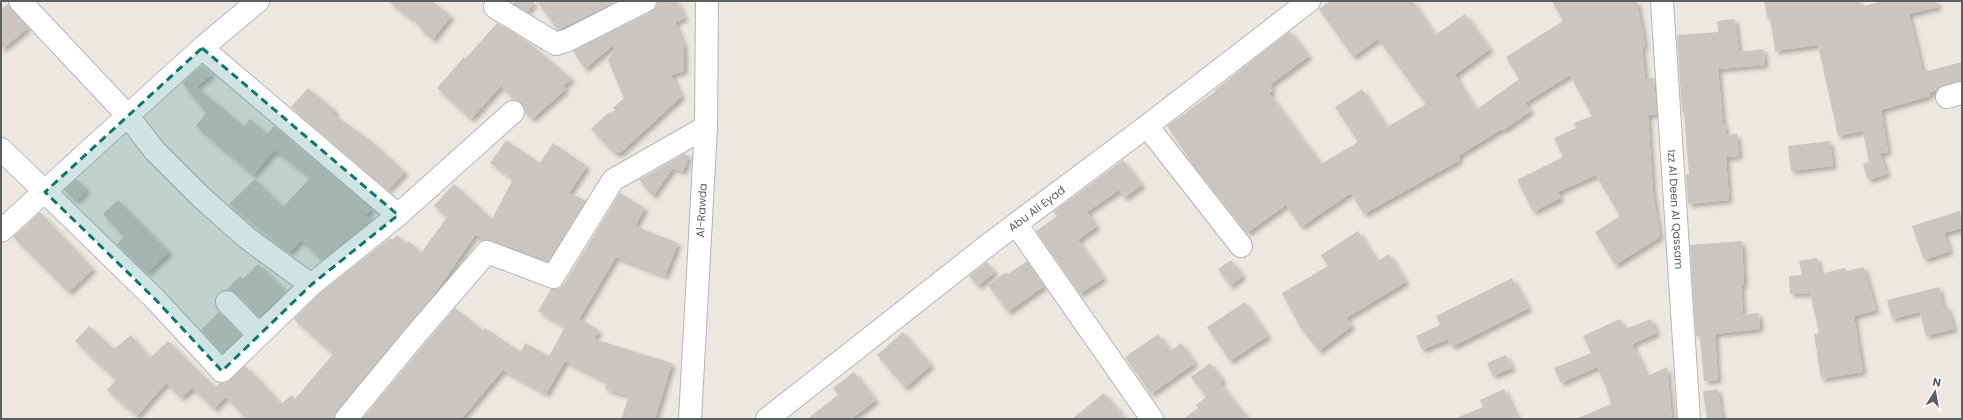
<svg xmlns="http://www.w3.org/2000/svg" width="1963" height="420" font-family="Poppins,sans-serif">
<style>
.building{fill:#cac5c1;filter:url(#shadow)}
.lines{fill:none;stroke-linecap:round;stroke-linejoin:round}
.minor-casing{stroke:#b2b5b9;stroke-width:24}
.minor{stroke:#fff;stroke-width:22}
.marked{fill:#0f766e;fill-opacity:0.2;stroke:#0f766e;stroke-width:3;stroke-dasharray:8 5;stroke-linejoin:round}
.labels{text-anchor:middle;stroke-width:3.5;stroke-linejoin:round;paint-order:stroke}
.street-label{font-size:11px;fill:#5a5f62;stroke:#fff}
</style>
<defs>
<filter id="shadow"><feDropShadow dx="3.5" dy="3.5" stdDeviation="2" flood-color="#0004"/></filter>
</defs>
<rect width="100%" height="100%" fill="#ece8e1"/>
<!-- building -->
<g class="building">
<polygon points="388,1 432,1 451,16 433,39 419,28 421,26"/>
<polygon points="515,1 535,1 527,12 513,4"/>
<polygon points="537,1 617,1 558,30"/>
<polygon points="657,1 677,1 685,18 675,22 684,46 684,71 671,75 682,96 620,153 614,153 591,129 609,112 611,113 615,110 613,108 624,98 608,60 615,49 612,46 585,69 573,51 651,12 656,7"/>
<polygon points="1330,1 1413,1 1435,35 1465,14 1490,49 1455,75 1476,110 1519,79 1506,57 1563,21 1552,1 1637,1 1645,46 1642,47 1645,78 1654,78 1657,114 1648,115 1653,193 1660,237 1615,265 1595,232 1620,216 1596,175 1558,192 1561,198 1533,212 1517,180 1563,157 1554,138 1576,128 1574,123 1592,116 1570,75 1525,103 1531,111 1503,130 1502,129 1458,156 1460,160 1364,214 1351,193 1301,227 1286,205 1247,233 1194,166 1167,126 1216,91 1215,90 1290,31 1309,56 1270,85 1273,90 1269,93 1321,164 1358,142 1335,107 1362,89 1387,127 1426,104 1378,39 1353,57 1319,9"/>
<polygon points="1764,1 1860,1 1861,7 1883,1 1937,1 1938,7 1909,14 1923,72 1962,62 1962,81 1943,85 1937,90 1929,93 1930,96 1881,110 1888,152 1880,153 1887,174 1868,180 1863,164 1869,162 1863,131 1838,136 1818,45 1775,51 1770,18 1767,18"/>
<polygon points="8,4 28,28 1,50 1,9"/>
<polygon points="1735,19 1739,52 1764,49 1765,65 1718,69 1723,124 1725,124 1726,135 1737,134 1739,156 1726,157 1729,200 1688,204 1686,174 1689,174 1684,112 1682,112 1677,35 1718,32 1717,21"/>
<polygon points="497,23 528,42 572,79 563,86 566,89 532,119 525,112 522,103 514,100 501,86 471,119 437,88 464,57 465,59"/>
<polygon points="202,65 212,74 196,87 244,126 250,119 267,134 274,126 372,209 366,215 372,220 322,260 301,240 289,253 229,204 255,179 283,207 310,178 275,150 253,175 196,126 206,113 182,83"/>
<polygon points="308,88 336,111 333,114 371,141 405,172 388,190 291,107"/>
<polygon points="506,140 540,163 553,143 587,166 569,193 586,201 548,262 475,235 436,292 336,411 334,419 246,419 226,397 214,409 192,388 181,398 166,383 137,416 107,390 116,380 75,341 89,326 114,349 131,335 150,358 168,341 215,387 220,383 225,383 230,380 245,366 251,371 249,373 251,375 253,373 281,404 292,395 295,399 333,354 294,319 319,294 390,238 392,240 397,235 406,244 409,241 421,253 447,217 434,206 454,184 492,219 513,179 490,163"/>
<polygon points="1830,141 1833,166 1791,171 1788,146"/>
<polygon points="684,154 689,156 683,172 673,168 653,196 639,180"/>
<polygon points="1123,160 1142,185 1124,198 1119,190 1087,212 1097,226 1078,240 1104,278 1080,294 1036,231 1057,216 1053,212"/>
<polygon points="76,179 87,190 76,201 64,190"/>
<polygon points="620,193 645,208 635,226 678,243 665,276 616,257 579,319 599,330 594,339 672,363 655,419 621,419 629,396 605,389 607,382 565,361 546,394 503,370 461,419 362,419 455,308 484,331 485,328 521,352 525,343 549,356 565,327 538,311 551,289 559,288 564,284"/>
<polygon points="118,200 169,252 147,273 117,244 124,237 103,214"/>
<polygon points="1960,211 1962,228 1944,233 1950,251 1924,260 1912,226"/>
<polygon points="40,212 93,269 69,292 13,237"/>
<polygon points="1358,231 1377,261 1389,254 1406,282 1346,318 1352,326 1319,351 1300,327 1282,293 1328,266 1321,255"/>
<polygon points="1742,241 1744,285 1741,285 1743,315 1759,313 1760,329 1715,334 1718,380 1704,381 1700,336 1696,336 1690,245"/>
<polygon points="1817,258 1820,274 1845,268 1846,271 1864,267 1876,310 1854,316 1863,372 1821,379 1814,334 1819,333 1810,293 1790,294 1789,276 1802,275 1799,261"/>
<polygon points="1231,260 1243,276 1230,286 1218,269"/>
<polygon points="1027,261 1044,286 1008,312 988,285 1006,272 1008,274"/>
<polygon points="987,262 995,272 978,286 969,276"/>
<polygon points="258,264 286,292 259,317 236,293 227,289 240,276 243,279"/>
<polygon points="1512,278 1529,308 1452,347 1448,339 1422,350 1416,336 1440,325 1436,316"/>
<polygon points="1939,287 1943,306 1948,308 1954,329 1926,336 1920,312 1892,319 1887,300"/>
<polygon points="1245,302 1268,336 1230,361 1207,327"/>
<polygon points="219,312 241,335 223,353 201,330"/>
<polygon points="1620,319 1625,329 1651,319 1657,333 1632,344 1647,376 1667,367 1672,419 1576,419 1611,404 1605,385 1597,367 1561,383 1554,368 1591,353 1583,336"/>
<polygon points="903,332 931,365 905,388 877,355"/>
<polygon points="1158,334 1171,351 1181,343 1195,363 1151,394 1125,357"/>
<polygon points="1506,355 1512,368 1493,376 1487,363"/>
<polygon points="1210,363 1223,380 1220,383 1248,419 1183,419 1198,408 1196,405 1206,397 1191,377"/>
<polygon points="854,372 876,400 851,419 807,419 838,395 833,388"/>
<polygon points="1504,389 1518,419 1454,419 1483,407 1480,400"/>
<polygon points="1718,389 1722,419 1707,419 1703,391"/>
<polygon points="1104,393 1126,419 1072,419"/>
</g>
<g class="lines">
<!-- minor casing -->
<g class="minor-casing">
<g id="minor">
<polyline points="20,1 128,116 154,150 201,197 247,238 311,285"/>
<path id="s1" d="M 1662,1 L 1689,419"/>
<polyline points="495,7 556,44 568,40 645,1"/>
<polyline points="202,48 398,215"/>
<polyline points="1947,97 1962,93"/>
<polyline points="1147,126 1241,246"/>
<polyline points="1,149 155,299 222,371 311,285 398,215 513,112"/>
<polyline points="1016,224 1152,419"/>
<polyline points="1,231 202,48 258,1"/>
<polyline points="227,302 259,335"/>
<polyline points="346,419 413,338 487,252 553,277 613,180 706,127"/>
<path id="s2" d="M 690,419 L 706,127 L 707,1"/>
<path id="s3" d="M 767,419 L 992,242 L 1147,126 L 1309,1"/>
</g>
</g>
<!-- minor -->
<use href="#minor" class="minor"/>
</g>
<!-- marked area -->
<path class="marked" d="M 202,48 L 398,215 L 311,285 L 222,371 L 155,299 L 45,192 Z"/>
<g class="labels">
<!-- street labels -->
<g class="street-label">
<text dy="4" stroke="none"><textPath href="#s3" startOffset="342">Abu Ali Eyad</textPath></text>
<text dy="4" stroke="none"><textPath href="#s2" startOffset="209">Al-Rawda</textPath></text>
<text dy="4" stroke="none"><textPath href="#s1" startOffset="209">Izz Al Deen Al Qassam</textPath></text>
</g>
</g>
<!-- border -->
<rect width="1963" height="420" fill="none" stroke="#5a5f62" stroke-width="4"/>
<!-- north arrow -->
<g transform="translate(1935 392) rotate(11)" stroke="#ffffff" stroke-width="3" paint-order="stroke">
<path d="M0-3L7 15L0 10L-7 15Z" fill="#5a5f62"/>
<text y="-6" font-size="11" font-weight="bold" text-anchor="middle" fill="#5a5f62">N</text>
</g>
</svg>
